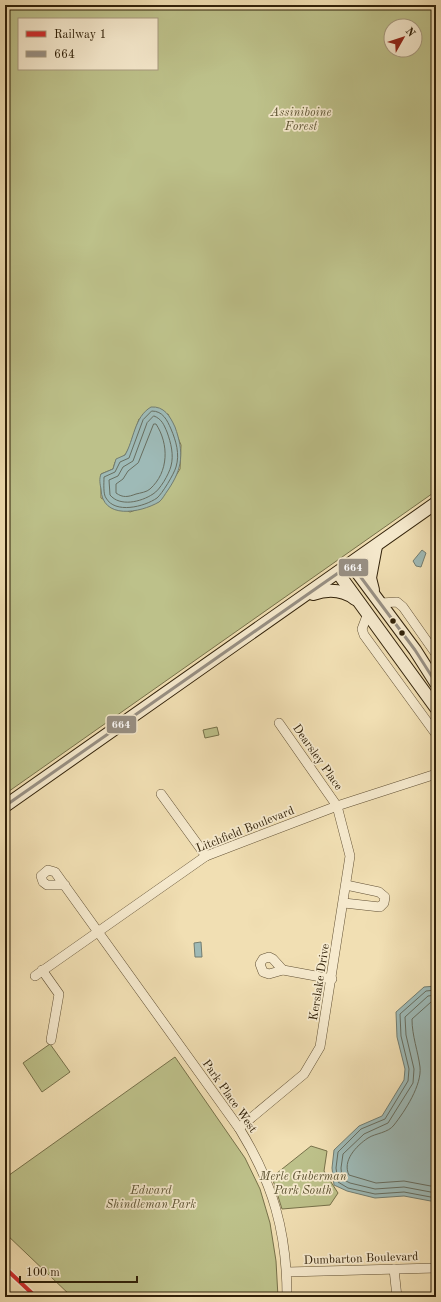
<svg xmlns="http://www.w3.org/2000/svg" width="441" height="1302" font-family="'Old Standard TT',serif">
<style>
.green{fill:#bdc18a;stroke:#77714a;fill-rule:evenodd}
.water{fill:#9ebab7;stroke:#727d71}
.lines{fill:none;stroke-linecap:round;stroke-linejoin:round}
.shore{stroke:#686e60;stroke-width:1}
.street-casing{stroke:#615034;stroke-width:10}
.secondary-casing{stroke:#312109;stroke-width:14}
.street{stroke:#f6eace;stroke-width:9}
.secondary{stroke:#f6eace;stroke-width:12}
.bus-1-casing{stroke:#f6eace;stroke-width:6}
.bus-1{stroke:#989084;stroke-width:3}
.rail-1-casing{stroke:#f6eace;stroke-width:7}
.rail-1{stroke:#cf2e2f;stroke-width:4}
.bus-dot{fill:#312109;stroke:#f6eace;stroke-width:1.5}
.labels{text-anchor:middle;stroke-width:3.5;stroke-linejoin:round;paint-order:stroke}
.park-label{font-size:12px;font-style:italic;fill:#5b5130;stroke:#f6eace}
.street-label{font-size:12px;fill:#312109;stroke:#f6eace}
.line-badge{stroke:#f6eace;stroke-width:1.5}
.badge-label{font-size:11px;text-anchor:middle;font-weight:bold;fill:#fff}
</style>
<rect width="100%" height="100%" fill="#f1dfb3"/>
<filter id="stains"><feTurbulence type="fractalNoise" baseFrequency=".005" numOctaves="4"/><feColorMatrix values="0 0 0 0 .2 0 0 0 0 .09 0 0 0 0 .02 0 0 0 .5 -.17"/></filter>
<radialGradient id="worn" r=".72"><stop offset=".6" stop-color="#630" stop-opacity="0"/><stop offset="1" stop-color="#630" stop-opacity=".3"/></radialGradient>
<!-- green -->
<g class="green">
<path d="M 5,5 L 436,5 L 436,491 L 5,794 ZM 19,19 L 157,19 L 157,69 L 19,69 ZM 391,26 L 415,26 L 415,50 L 391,50 ZM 168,414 L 181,445 L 180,469 L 160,501 L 130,512 L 101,498 L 101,474 L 113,469 L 115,462 L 125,455 L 129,448 L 139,419 Z"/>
<polygon points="217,727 219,735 205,738 203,730"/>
<polygon points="50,1044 70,1072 42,1092 23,1063"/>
<polygon points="175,1057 245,1158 260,1189 270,1223 276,1261 278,1297 72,1297 5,1233 5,1178"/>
<polygon points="311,1146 327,1151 324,1171 338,1193 330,1205 282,1209 272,1177"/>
</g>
<!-- water -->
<g class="water">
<path d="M 151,407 C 164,406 170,416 175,427 C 184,452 183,468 168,490 C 165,494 162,500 159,502 C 140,513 102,520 101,489 C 100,484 99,479 101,474 L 113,469 L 116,459 L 125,455 C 134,440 134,417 151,407 Z"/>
<polygon points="422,550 426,553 421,567 416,566 413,561"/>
<polygon points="201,942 202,957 195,957 194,943"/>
<polygon points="436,986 436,1202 404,1196 375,1198 347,1191 334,1185 332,1168 334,1150 359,1126 382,1116 404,1080 405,1069 397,1037 396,1012 424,987"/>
</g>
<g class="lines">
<!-- shore -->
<g class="shore">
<path d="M 152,411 C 163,411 167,420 171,429 C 176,441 180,454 176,467 C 174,474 162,494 157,498 C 144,507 115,514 106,498 C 103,494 104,483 104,477 L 115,472 L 120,462 L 129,458 L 143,420 Z"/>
<path d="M 154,416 C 162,419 164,425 167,432 C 171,443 174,455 171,466 C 169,474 160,490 153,494 C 141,502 120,507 110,495 L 109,480 L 118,476 L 123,467 L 133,461 L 147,423 Z"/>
<path d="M 154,424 L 156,424 C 169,444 169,472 150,489 C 147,492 140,493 136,494 C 128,497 123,498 116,493 L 116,484 L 123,479 L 128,471 L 138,463 Z"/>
<polyline points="436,990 426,991 400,1014 401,1036 409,1069 408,1081 385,1119 361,1129 338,1152 336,1168 338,1182 348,1188 375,1194 404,1192 436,1198"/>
<polyline points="436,995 428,996 405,1017 406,1035 414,1069 413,1083 388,1123 364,1134 343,1154 341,1168 342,1179 350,1183 375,1189 404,1187 436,1193"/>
<path d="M 436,1001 L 431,1002 L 412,1019 C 412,1036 418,1051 420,1067 C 422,1085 405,1111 394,1125 C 388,1133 376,1133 368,1138 C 356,1146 342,1161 349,1175 L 376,1183 L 404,1181 L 436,1187"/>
</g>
<!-- street casing -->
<g class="street-casing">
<g id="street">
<polyline points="381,603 397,602 403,607 436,654"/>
<polyline points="368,613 362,629 364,635 436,734"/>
<polyline points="161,794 206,856"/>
<path d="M 65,885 L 47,885 L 43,882 L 41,876 L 48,870 L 55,872 L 239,1128 C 273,1183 287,1232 287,1297"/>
<polyline points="344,903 380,907 384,903 385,897 379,892 346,885"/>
<polygon points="269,957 273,959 283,970 269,974 263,972 260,964 263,959"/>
<polyline points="42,970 59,994 51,1040"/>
<polyline points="283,970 332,979"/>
<polyline points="35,976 206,856 337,806 436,774"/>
<polyline points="239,1128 304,1074 320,1047 350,856 337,806 279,723"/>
<polyline points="394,1269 397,1297"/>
<polyline points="287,1272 436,1268"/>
</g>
</g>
<!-- secondary casing -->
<g class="secondary-casing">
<g id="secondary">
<polyline points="351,564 415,650 436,683"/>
<polyline points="338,573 436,708"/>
<polyline points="373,590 370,578 376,546"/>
<path d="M 313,594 C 328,589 342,589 355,599"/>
<polyline points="5,806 436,503"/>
</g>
</g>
<!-- street -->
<use href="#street" class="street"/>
<!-- secondary -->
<use href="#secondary" class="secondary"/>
<!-- bus-1 casing -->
<g class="bus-1-casing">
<polyline id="bus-1" points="5,806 351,564 415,650 436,683"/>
</g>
<!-- bus-1 -->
<use href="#bus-1" class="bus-1"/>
<!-- rail-1 casing -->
<g class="rail-1-casing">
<polyline id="rail-1" points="5,1268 36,1297"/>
</g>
<!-- rail-1 -->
<use href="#rail-1" class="rail-1"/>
</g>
<!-- markers -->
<g class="bus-dot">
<circle cx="393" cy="621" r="3.5"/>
<circle cx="402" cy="633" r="3.5"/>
</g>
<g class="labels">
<!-- park labels -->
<g class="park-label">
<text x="301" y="116">Assiniboine<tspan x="301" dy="14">Forest</tspan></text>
<text x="303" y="1180">Merle Guberman<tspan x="303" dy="14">Park South</tspan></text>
<text x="151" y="1194">Edward<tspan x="151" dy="14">Shindleman Park</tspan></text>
</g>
<!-- street labels -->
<g class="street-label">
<text transform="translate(318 757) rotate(55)" y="4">Dearsley Place</text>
<text transform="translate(245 829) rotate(-22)" y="4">Litchfield Boulevard</text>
<text transform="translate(319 982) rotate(-81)" y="4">Kerslake Drive</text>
<text transform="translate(230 1096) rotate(55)" y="4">Park Place West</text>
<text transform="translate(361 1258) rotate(-2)" y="4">Dumbarton Boulevard</text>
</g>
</g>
<g class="line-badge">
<rect x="338" y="558" width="31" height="19" rx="4" fill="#989084"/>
<rect x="106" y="715" width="31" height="19" rx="4" fill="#989084"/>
</g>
<g class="badge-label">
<text x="353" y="571">664</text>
<text x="121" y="728">664</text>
</g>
<!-- margin -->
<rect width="441" height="1302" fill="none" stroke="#f1dfb3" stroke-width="20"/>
<rect x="6" y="6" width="429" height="1290" fill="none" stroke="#312109" stroke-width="2"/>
<rect x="10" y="10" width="421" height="1282" fill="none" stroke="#312109"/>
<!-- legend -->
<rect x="18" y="18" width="140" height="52" fill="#f6eace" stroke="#a79a7f"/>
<rect x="26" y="31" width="20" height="6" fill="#cf2e2f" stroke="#a79a7f"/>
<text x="54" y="38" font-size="12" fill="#312109">Railway 1</text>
<rect x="26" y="51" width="20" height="6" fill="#989084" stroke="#a79a7f"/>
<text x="54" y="58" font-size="12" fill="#312109">664</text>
<!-- north arrow -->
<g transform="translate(403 38) rotate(51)"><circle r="19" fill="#f6eace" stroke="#a79a7f"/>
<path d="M0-3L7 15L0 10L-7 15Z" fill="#8f2418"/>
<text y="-6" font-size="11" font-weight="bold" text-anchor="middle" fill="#312109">N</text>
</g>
<!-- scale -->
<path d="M20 1276v6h117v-6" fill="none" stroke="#312109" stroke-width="2"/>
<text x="26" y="1276" font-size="12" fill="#312109" stroke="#f6eace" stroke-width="3" paint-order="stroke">100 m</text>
<rect width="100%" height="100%" filter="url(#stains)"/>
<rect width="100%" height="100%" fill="url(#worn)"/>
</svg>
